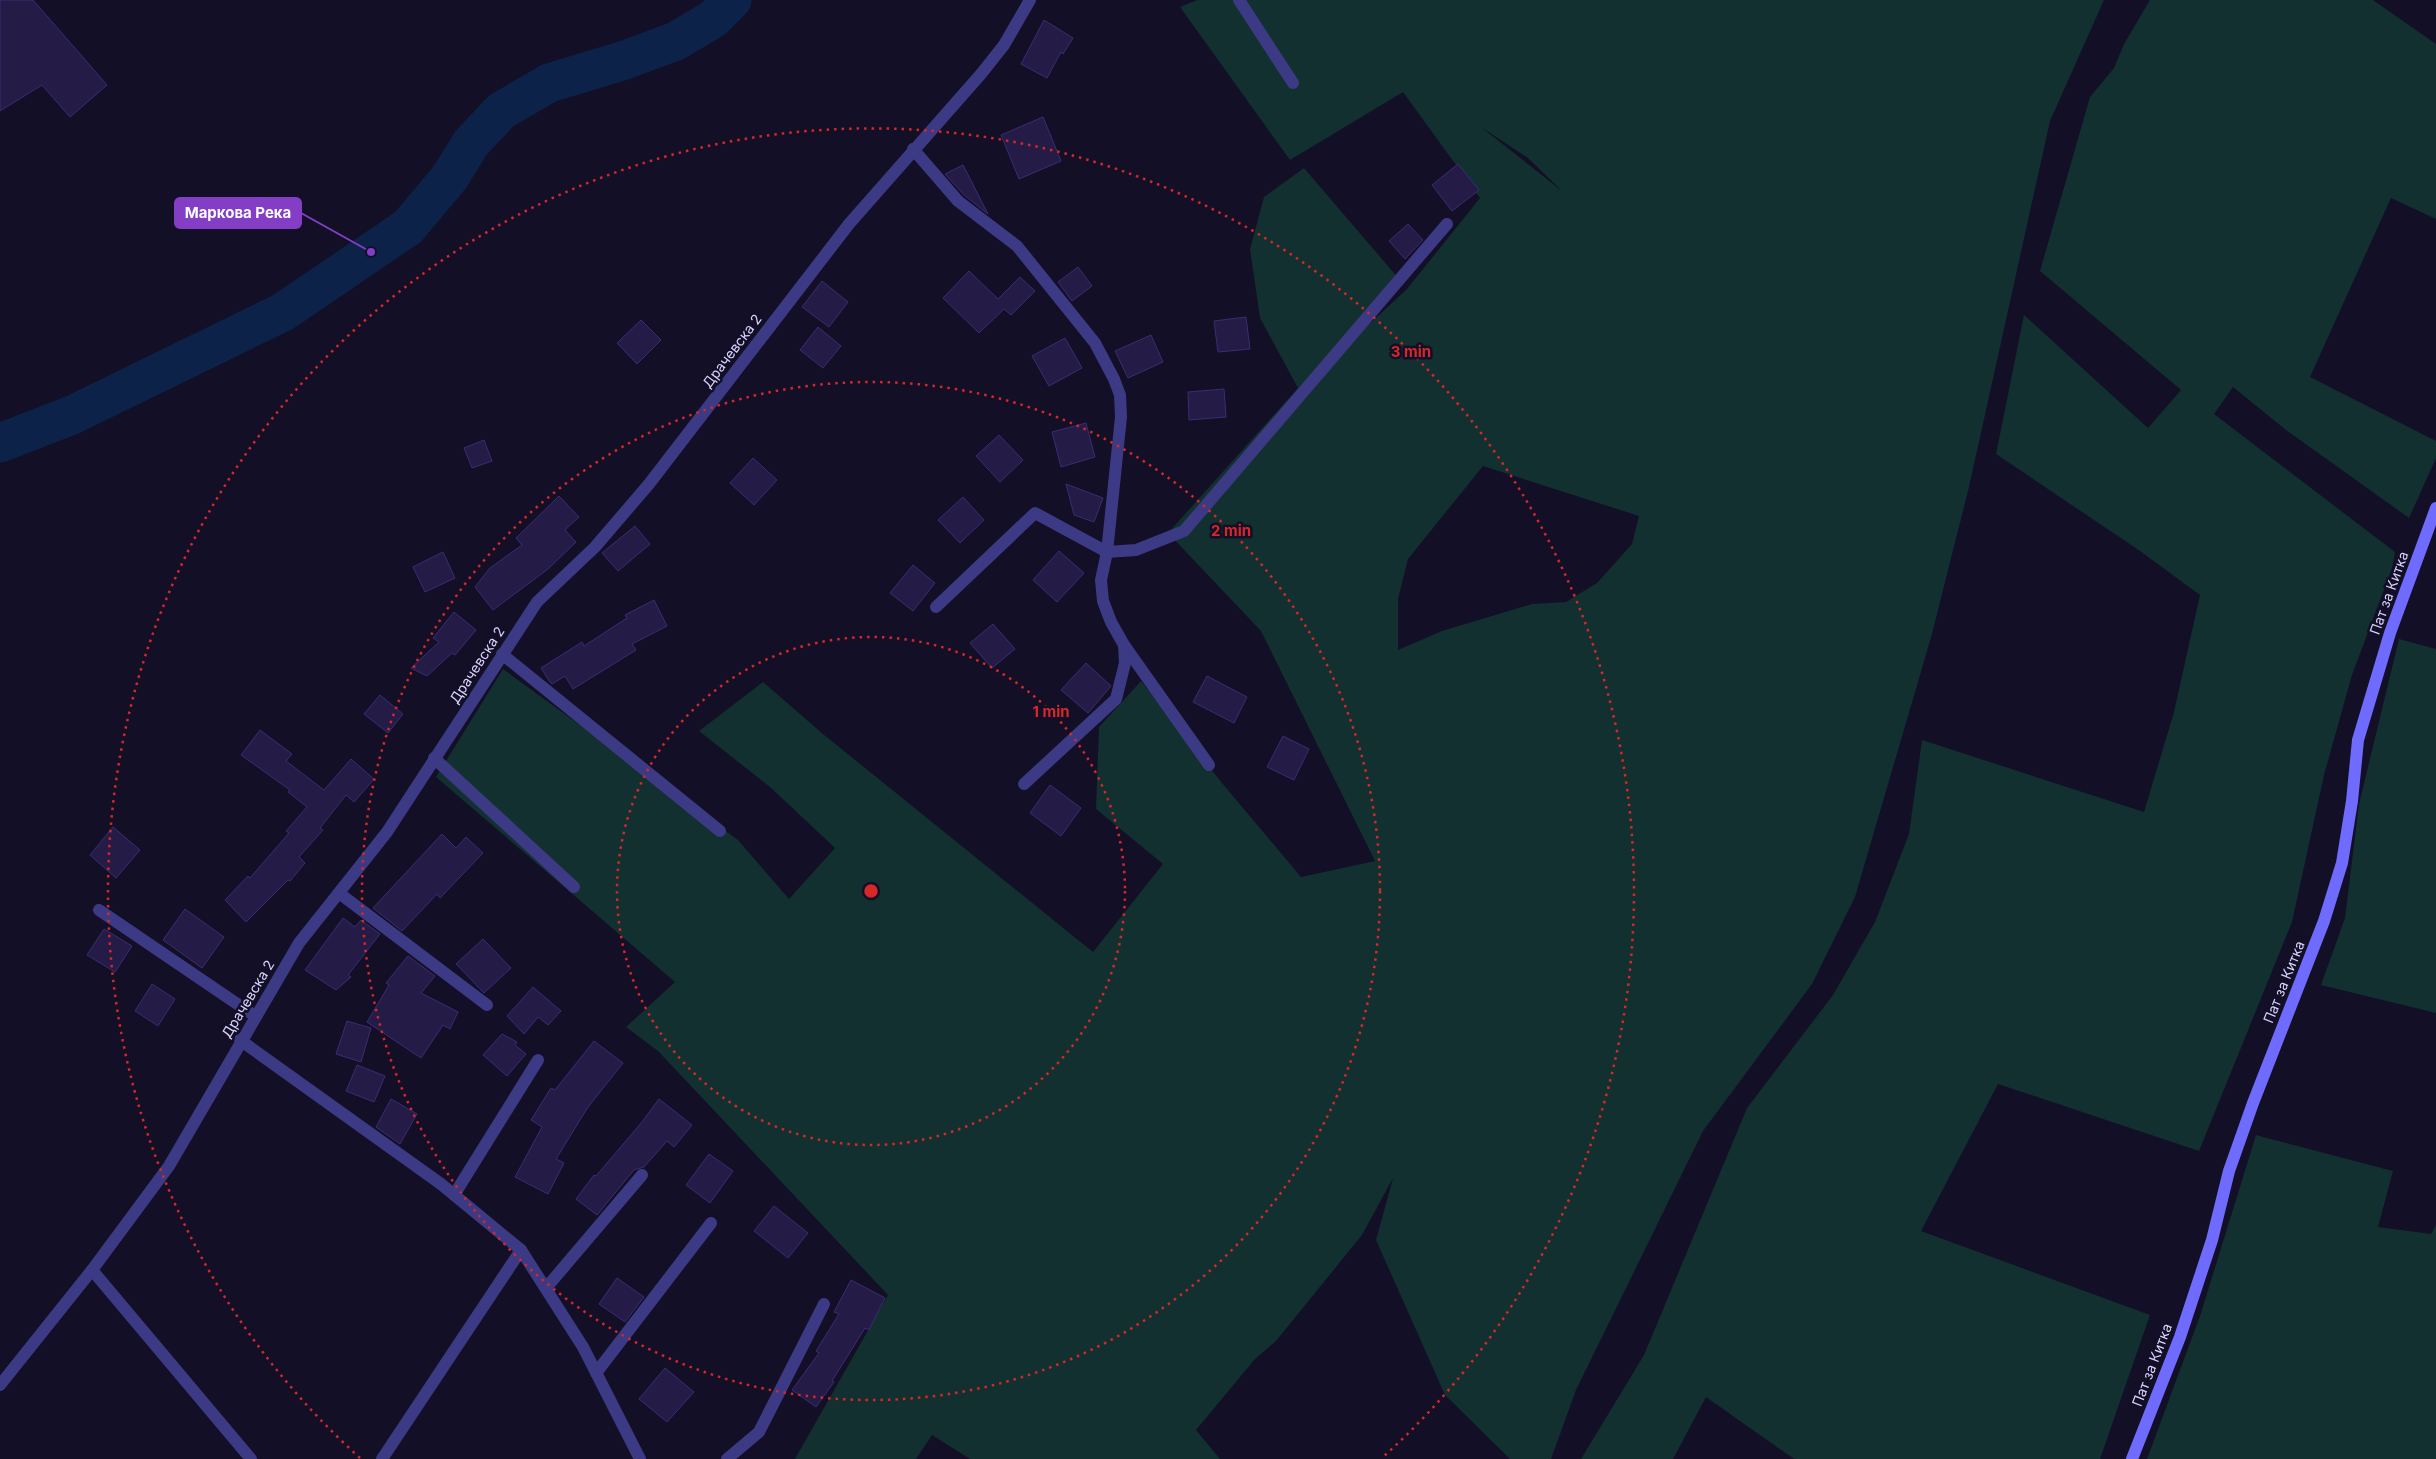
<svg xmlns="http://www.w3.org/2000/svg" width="2436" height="1459" font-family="Inter,sans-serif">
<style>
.green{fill:#12302f;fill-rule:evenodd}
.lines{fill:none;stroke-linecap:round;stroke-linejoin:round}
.river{stroke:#0c2248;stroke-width:39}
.building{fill:#241b47;stroke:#3b2d73}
.lane{stroke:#3d3a85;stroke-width:12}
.street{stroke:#3d3a85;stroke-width:12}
.secondary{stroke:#6f6bff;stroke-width:12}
.ring{fill:none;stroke:#d62828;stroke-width:2.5;stroke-dasharray:2.5 5}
.labels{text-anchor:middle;stroke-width:5;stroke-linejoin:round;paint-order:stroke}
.street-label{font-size:14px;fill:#d9d4ff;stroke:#130f26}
.centre{fill:#d62828;stroke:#130f26;stroke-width:2.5}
.ring-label{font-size:15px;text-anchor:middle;font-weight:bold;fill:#d62828;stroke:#130f26;stroke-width:5;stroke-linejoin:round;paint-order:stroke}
.leader{fill:none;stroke:#843dc5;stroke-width:2}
.callout-dot{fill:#843dc5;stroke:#130f26;stroke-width:2}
.callout{fill:#843dc5;stroke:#843dc5;stroke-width:2}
.callout-label{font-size:15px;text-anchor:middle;font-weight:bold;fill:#fff}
</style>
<rect width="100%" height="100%" fill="#130f26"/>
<!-- green -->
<g class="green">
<path d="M 1197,0 L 2104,0 L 2050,121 L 1969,487 L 1932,634 L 1855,897 L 1812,984 L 1703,1131 L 1576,1390 L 1551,1459 L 1510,1459 L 1445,1395 L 1376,1240 L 1393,1178 L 1362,1235 L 1276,1341 L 1255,1359 L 1196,1430 L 1220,1459 L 970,1459 L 932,1435 L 916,1459 L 795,1459 L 888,1295 L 658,1051 L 626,1027 L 675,982 L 436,777 L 503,669 L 738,840 L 789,899 L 835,848 L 770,787 L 699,731 L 763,682 L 823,734 L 1093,952 L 1163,864 L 1096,809 L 1099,727 L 1141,681 L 1222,783 L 1301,877 L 1375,861 L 1261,631 L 1168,533 L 1298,388 L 1260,318 L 1250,249 L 1264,197 L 1304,168 L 1400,280 L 1320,370 L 1407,289 L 1480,198 L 1403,92 L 1290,160 L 1180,7 ZM 1481,127 L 1528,158 L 1562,191 ZM 1483,466 L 1639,516 L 1632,544 L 1597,583 L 1566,602 L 1532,604 L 1442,631 L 1398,650 L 1398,599 L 1408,559 Z"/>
<polygon points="2150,0 2373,0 2436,44 2436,219 2391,198 2310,377 2436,441 2436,458 2409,518 2286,430 2233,387 2214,414 2395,552 2392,568 2352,675 2324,775 2292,922 2199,1151 1998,1084 1921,1231 2150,1315 2100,1459 1794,1459 1706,1397 1673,1459 1581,1459 1644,1355 1747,1108 1833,995 1875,922 1909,834 1922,740 2144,812 2174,712 2200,595 2140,551 1996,454 2024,315 2148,428 2181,390 2040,271 2090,97 2114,68 2124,44"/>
<polygon points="2399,639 2436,649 2436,1013 2321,985 2345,918 2359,804"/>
<polygon points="2256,1135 2393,1171 2378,1227 2431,1234 2436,1225 2436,1459 2147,1459 2200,1316"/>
</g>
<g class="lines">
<!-- river -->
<polyline class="river" points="0,443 72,415 283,312 408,227 450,177 471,143 501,111 549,83 625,60 676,41 713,19 732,0"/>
</g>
<!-- building -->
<g class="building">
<polygon points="0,0 33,0 107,85 70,117 42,85 0,111"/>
<polygon points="1044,20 1073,38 1063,54 1061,52 1047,78 1021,64"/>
<polygon points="1043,117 1061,161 1019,179 1001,135"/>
<polygon points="1458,164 1479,190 1452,211 1432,185"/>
<polygon points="963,165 988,214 964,195 945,174"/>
<polygon points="1408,224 1423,240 1405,259 1389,241"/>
<polygon points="1078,267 1092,286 1072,301 1058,282"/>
<polygon points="969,271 998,299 1020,277 1035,291 1011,315 1004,309 979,333 943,298"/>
<polygon points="822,281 848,302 829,327 802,307"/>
<polygon points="1246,317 1250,349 1218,352 1214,321"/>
<polygon points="641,320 661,340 637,364 617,343"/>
<polygon points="818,327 841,346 823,368 800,350"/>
<polygon points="1151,335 1163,362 1128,378 1115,351"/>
<polygon points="1065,338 1082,368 1049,386 1032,356"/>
<polygon points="1224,389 1226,417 1189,420 1188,392"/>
<polygon points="1086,423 1095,457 1061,467 1052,432"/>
<polygon points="999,435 1023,460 1000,482 976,456"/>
<polygon points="484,440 492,461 472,468 464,448"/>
<polygon points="753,458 777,480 754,505 730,483"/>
<polygon points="1066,484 1103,498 1094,522 1074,515"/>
<polygon points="559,496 579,517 565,530 576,542 548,569 493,610 475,587 490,568 522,545 516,538"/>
<polygon points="963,497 984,520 960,543 938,520"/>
<polygon points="635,526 650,544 618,571 602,553"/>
<polygon points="1059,551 1084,573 1057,602 1033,580"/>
<polygon points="443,552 455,578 425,592 413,567"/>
<polygon points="913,565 935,583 913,611 890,593"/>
<polygon points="654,600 667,626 632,644 636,650 573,689 565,676 552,684 550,682 541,668 582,642 584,646 627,618 625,615"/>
<polygon points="454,612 476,630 455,655 452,653 427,676 411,668 439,642 433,638"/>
<polygon points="993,624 1015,649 992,668 970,643"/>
<polygon points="1086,663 1111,686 1088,713 1061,690"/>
<polygon points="1207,676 1247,697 1234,723 1193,702"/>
<polygon points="380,695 403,714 388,733 364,714"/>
<polygon points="260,730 292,754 286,761 324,790 351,759 374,779 354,802 346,795 320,828 323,830 299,857 305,863 290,881 288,880 246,922 225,900 248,876 250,878 289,833 286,831 307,807 288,792 290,790 241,755"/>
<polygon points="1283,736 1309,749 1294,780 1267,767"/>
<polygon points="1050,785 1081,808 1061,836 1030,813"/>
<polygon points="113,827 140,850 116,878 90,855"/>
<polygon points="442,834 456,848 466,837 483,853 440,898 437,894 402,931 373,908"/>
<polygon points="185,909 224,937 202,968 163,940"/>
<polygon points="343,918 355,927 361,920 380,934 348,975 351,977 336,990 305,970"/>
<polygon points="104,929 132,946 115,972 87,955"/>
<polygon points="483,939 511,968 484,993 456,964"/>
<polygon points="408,956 435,976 421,993 458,1012 450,1029 443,1025 421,1058 367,1022 389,985 386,983"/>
<polygon points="152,984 175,999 158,1026 135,1011"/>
<polygon points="533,987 561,1011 548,1025 538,1017 524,1034 507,1016"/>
<polygon points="347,1021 371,1028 361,1062 336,1054"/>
<polygon points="502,1034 517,1042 515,1045 526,1054 507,1076 483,1055"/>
<polygon points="594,1041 623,1063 588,1107 556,1159 564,1163 548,1194 515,1177 542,1127 531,1120 551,1088 555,1090"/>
<polygon points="357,1065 385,1076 374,1102 346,1091"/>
<polygon points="391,1099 417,1114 400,1144 376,1127"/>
<polygon points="659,1099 692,1125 674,1147 667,1141 644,1167 634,1170 597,1215 576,1199 594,1175 596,1176 642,1122"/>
<polygon points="709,1154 733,1171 710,1203 686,1185"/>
<polygon points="774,1206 808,1233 788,1258 754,1231"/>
<polygon points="617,1278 644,1297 625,1322 599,1304"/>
<polygon points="851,1280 885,1298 869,1330 865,1328 832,1381 834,1382 816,1407 792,1390 819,1353 816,1351 839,1314 834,1312"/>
<polygon points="665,1368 694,1392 667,1422 639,1399"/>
</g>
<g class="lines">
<!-- lane -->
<g class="lane">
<polyline points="1239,0 1293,83"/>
<polyline points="913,149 958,201 1017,246 1095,343 1114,379 1120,395 1121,417 1107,552 1101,580 1103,601 1111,622 1124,645 1209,765"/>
<polyline points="936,607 1035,513 1107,552 1136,550 1184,531 1447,224"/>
<polyline points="502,654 720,831"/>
<polyline points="434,758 574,887"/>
<polyline points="1024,784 1116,699 1125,663 1124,645"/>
<polyline points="339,893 487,1005"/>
<polyline points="99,910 255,1016"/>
<polyline points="240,1040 441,1184 521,1250 583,1347 640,1459"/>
<polyline points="454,1195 538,1060"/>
<polyline points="546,1288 642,1175"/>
<polyline points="596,1373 711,1223"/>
<polyline points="382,1459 521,1250"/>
<polyline points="727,1459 759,1432 824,1304"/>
</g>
<!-- street -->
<g class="street">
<polyline points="92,1270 251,1459"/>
<polyline points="0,1385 92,1270 169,1166 299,943 387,832 537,602 595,547 649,484 849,224 981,74 1004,45 1030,0"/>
</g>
<!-- secondary -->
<polyline class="secondary" points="2132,1459 2180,1337 2212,1240 2229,1171 2253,1103 2324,921 2342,863 2352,801 2358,740 2390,633 2436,508"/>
</g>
<!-- distance rings -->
<g class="ring">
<circle cx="871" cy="891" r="254"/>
<circle cx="871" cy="891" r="509"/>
<path d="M360 1458A763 763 0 1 1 1382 1458"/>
</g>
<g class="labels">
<!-- street labels -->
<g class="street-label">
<text transform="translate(732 351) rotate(-53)" y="5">Драчевска 2</text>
<text transform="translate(2389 593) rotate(-70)" y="5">Пат за Китка</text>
<text transform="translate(477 665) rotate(-57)" y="5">Драчевска 2</text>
<text transform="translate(2284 982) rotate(-68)" y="5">Пат за Китка</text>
<text transform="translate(248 999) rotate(-59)" y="5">Драчевска 2</text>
<text transform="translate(2152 1365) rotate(-69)" y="5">Пат за Китка</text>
</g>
</g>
<circle cx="871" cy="891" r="8" class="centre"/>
<g class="ring-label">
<text x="1411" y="357">3 min</text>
<text x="1231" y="536">2 min</text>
<text x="1051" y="717">1 min</text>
</g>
<!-- callouts -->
<path class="leader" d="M371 252L301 213"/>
<circle class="callout-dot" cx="371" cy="252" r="5"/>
<rect class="callout" x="175" y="198" width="126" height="30" rx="5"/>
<g class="callout-label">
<text x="238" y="218">Маркова Река</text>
</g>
</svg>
